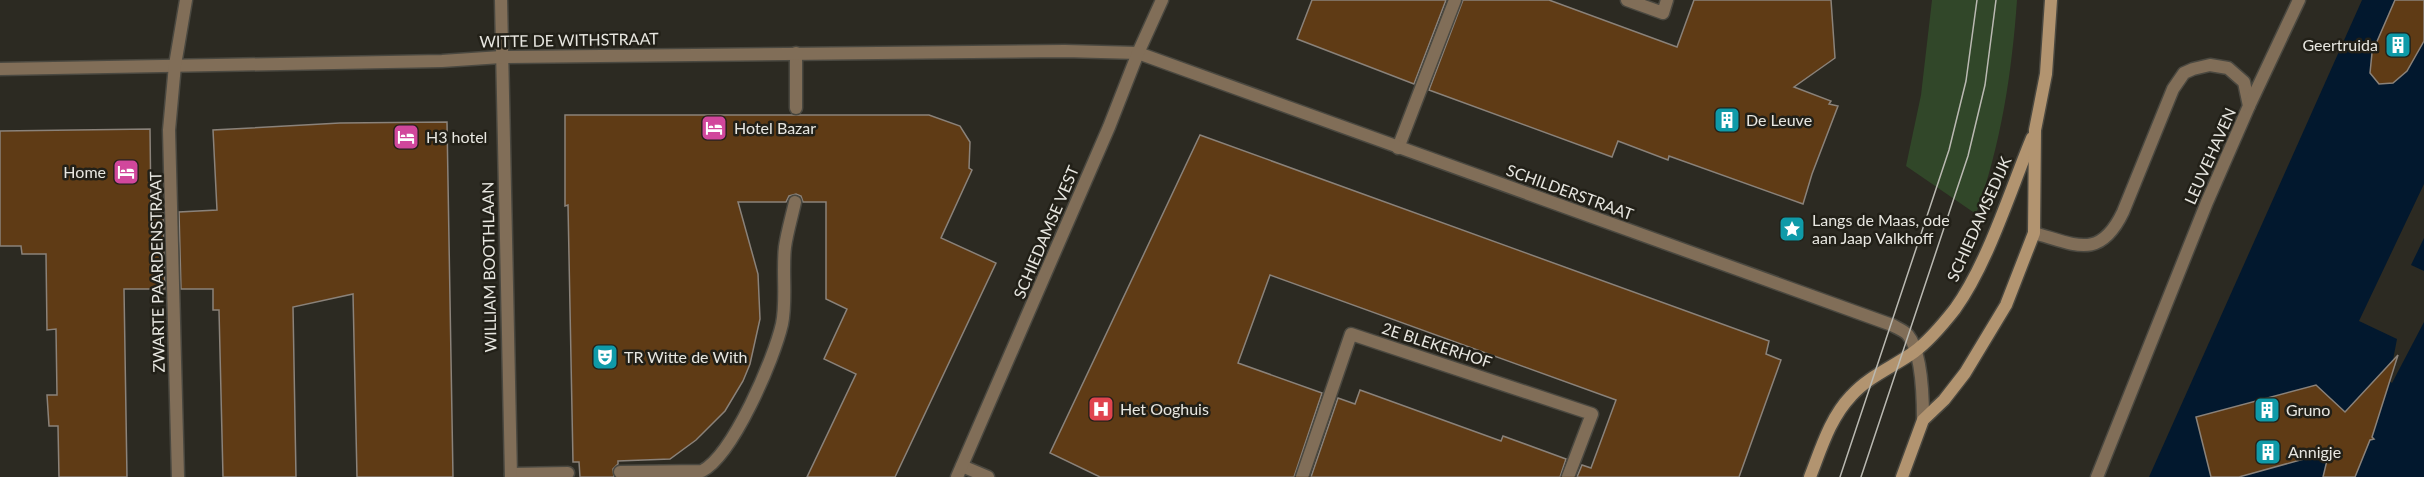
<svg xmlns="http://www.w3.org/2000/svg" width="2424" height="477" font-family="Lato,sans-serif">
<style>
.green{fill:#314729}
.water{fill:#02182e}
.pier{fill:#2c2a22}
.building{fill:#5f3b15;stroke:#8a827a;stroke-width:1.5}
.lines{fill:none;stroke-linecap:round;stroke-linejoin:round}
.service-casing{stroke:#4a4840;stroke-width:15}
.pedestrian-casing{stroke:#4a4840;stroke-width:15}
.minor-casing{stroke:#4a4840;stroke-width:15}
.secondary-casing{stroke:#4a4840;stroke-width:15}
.service{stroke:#816e58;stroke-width:12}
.pedestrian{stroke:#816e58;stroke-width:12}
.minor{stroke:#816e58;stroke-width:12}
.secondary{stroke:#b29470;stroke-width:12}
.tram{stroke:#bab9b2;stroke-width:1.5}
.labels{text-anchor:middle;stroke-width:5;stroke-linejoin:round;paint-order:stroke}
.street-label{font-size:16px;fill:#e7e6e0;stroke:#222018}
.poi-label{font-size:16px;fill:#e7e6e0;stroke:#222018;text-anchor:start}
</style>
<rect width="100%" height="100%" fill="#2c2a22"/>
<!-- green -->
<path class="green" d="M 1932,0 L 2017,0 C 2012,72 2001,145 1976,214 L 1906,166 L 1921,95 Z"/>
<!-- water -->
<polygon class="water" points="2362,0 2424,0 2424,477 2149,477"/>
<!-- pier -->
<polygon class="pier" points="2424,184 2424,238 2411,265 2424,271 2424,322 2392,383 2389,381 2397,339 2359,321"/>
<!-- building -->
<g class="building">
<polygon points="1312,0 1446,0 1414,84 1297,39"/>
<polygon points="1463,0 1549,0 1677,47 1694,0 1831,0 1835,58 1794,87 1831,101 1829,104 1838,106 1812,174 1803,204 1669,156 1668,160 1618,141 1612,157 1429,90"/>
<polygon points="2395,0 2424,0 2424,41 2407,71 2393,83 2379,84 2370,73 2372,53"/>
<polygon points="565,115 929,115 960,126 970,142 969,168 972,170 941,238 996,263 895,477 807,477 856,374 824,359 847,309 826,299 826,202 803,202 801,196 796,194 789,196 786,202 738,202 758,274 760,319 750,364 743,381 725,411 696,440 670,459 618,461 618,464 613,469 614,477 580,477 579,462 573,462 568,205 565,206"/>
<polygon points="447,122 453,477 357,477 353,294 293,307 296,477 223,477 219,310 213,310 213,289 181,289 179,212 217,210 213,130 340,123"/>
<polygon points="150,129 151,213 163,213 165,289 124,289 127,477 59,477 58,426 49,426 47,395 57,395 56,329 47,330 46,254 22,254 21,246 0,246 0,131"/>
<polygon points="1200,135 1769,341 1766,354 1781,360 1739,477 1577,477 1582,465 1591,468 1616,400 1270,275 1238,363 1322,393 1294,477 1100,477 1050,453"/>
<polygon points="2398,355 2372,437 2374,439 2370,440 2355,477 2323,477 2329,452 2239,477 2211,477 2196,417 2316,385 2345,412"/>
<polygon points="1360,390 1501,441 1503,436 1566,459 1560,477 1311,477 1338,398 1355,404"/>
</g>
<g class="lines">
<!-- service casing -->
<g class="service-casing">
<g id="service">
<polyline points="1627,0 1663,13 1667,0"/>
<polyline points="796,108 796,53"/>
<polyline points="1398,148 1455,0"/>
<path d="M 2034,233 C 2077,245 2100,260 2123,212 L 2173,89 L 2184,73 L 2193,69 L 2210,65 L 2228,68 L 2244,82 L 2249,106 L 2207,202 L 2097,477"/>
<path d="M 620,472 L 702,471 C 733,455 774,359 782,324 C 787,300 782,272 785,247 C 787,232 792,216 795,202"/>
<polyline points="511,474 568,473"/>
</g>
</g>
<!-- pedestrian casing -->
<g class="pedestrian-casing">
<polyline id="pedestrian" points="2249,106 2299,0"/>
</g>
<!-- minor casing -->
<g class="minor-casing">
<g id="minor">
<polyline points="501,0 511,477"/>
<path d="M 0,69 L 442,61 L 501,57 L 1065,51 L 1138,53 L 1892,325 C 1897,328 1905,331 1908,335 C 1922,352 1923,399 1923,420"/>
<polyline points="962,466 988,477"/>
<polyline points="178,477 169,130 175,65 186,0"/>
<polyline points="957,477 1109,127 1138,53 1162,0"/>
<polyline points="1302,477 1351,334 1592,414 1568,477"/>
</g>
</g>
<!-- secondary casing -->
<g class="secondary-casing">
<g id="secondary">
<path d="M 1810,477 C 1821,449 1830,418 1851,396 C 1869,376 1893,367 1914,352 C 1929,341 1944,323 1955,309 C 1988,263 2010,191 2032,138"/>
<polyline points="1902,477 1923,420 1944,400 1965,373 2006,305 2034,233 2035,130 2046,74 2051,0"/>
</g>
</g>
<!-- service -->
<use href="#service" class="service"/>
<!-- pedestrian -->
<use href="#pedestrian" class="pedestrian"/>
<!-- minor -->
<use href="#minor" class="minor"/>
<!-- secondary -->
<use href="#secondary" class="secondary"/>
<!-- tram -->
<g class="tram">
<polyline points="1840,477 1949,150 1966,81 1977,0"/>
<polyline points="1861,477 1968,156 1985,85 1996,0"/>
</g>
</g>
<!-- icons -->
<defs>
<g id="building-square" transform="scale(1.35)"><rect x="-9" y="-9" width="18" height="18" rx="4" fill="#0f9aa8" stroke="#222018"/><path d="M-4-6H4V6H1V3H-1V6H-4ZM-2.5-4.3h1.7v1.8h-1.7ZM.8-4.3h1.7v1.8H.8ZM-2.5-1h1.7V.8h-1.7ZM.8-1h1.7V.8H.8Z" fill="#fff"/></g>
<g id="hotel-square" transform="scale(1.35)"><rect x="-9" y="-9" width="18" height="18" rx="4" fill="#d1479c" stroke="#222018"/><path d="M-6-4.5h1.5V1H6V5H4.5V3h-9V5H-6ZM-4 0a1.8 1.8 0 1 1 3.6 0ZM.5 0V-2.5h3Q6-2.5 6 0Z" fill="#fff"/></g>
<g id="sight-square" transform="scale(1.35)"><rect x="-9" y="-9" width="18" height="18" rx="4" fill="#0f9aa8" stroke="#222018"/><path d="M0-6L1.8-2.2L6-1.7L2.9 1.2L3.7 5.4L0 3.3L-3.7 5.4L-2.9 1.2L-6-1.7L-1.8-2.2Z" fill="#fff"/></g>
<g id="theatre-square" transform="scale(1.35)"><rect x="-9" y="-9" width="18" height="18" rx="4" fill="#0f9aa8" stroke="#222018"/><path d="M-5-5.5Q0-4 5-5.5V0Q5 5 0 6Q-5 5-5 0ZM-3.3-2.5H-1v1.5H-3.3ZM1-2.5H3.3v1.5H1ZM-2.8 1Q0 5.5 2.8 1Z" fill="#fff"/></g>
<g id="hospital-square" transform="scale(1.35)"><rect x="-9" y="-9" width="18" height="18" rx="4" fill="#e0444e" stroke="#222018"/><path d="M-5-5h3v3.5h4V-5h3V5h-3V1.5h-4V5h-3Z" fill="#fff"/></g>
</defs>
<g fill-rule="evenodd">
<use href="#building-square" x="2398" y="45"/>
<use href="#building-square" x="1727" y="120"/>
<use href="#hotel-square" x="714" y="128"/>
<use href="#hotel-square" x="406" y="137"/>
<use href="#hotel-square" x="126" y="172"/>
<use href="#sight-square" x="1792" y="229"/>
<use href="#theatre-square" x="605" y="357"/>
<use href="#hospital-square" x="1101" y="409"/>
<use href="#building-square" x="2267" y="410"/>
<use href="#building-square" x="2268" y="452"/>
</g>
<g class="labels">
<!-- street labels -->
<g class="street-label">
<text transform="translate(569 40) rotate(-1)" y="6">WITTE DE WITHSTRAAT</text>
<text transform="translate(2210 156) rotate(-66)" y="6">LEUVEHAVEN</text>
<text transform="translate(1570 192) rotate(20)" y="6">SCHILDERSTRAAT</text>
<text transform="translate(1979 219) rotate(-66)" y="6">SCHIEDAMSEDIJK</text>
<text transform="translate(1046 232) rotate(-67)" y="6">SCHIEDAMSE VEST</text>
<text transform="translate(489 267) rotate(-91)" y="6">WILLIAM BOOTHLAAN</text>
<text transform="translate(157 272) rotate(-91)" y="6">ZWARTE PAARDENSTRAAT</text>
<text transform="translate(1437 345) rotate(18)" y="6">2E BLEKERHOF</text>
</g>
<!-- poi labels -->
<g class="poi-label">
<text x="2378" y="51" text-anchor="end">Geertruida</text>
<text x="1746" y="126">De Leuve</text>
<text x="734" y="134">Hotel Bazar</text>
<text x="426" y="143">H3 hotel</text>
<text x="106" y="178" text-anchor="end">Home</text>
<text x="1812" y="226">Langs de Maas, ode<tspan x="1812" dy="18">aan Jaap Valkhoff</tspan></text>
<text x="624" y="363">TR Witte de With</text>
<text x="1120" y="415">Het Ooghuis</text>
<text x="2286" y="416">Gruno</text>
<text x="2288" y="458">Annigje</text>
</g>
</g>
</svg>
